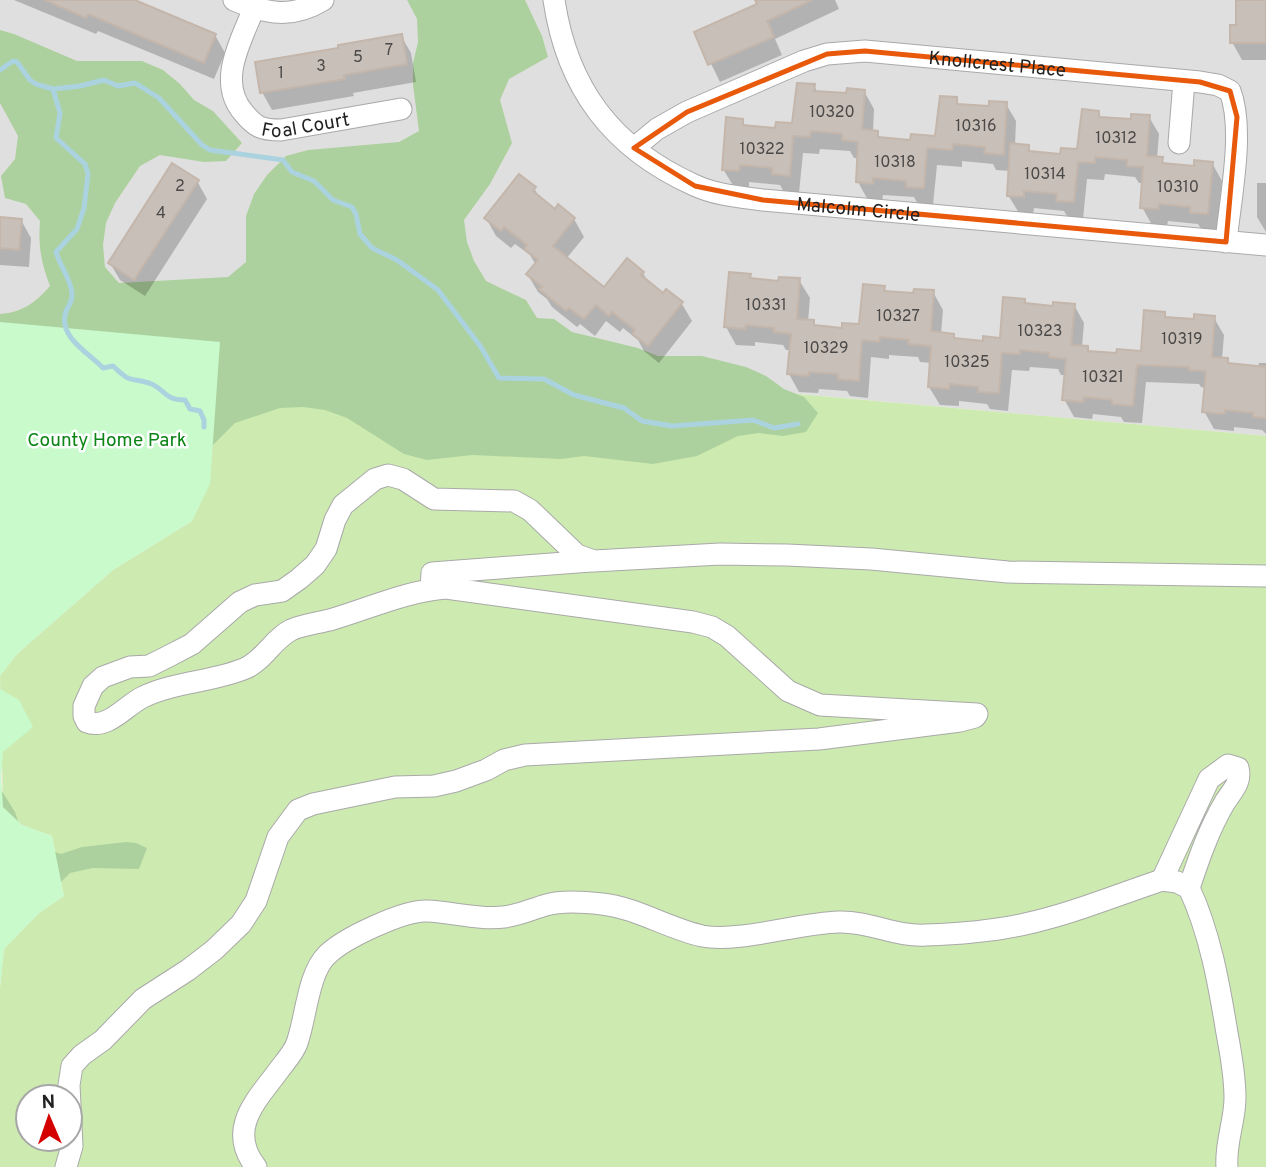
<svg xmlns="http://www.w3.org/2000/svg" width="1266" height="1167" font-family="Overpass,sans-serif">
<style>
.residential{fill:#e0dfdf}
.grass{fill:#cdebb0;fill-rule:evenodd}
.forest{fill:#add19e}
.park{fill:#c8facc}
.shadow{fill:#0003}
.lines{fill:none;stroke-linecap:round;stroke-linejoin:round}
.stream{stroke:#aad3df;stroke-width:5}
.building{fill:#c7bfb8;stroke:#c4b6ab;stroke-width:2}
.minor-casing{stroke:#a9a9a9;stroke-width:23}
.minor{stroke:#fff;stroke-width:21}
.marked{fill:none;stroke:#e8590c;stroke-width:5;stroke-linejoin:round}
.labels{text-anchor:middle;stroke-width:5;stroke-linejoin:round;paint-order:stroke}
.number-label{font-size:16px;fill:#4b4948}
.street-label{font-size:19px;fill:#222;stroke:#fff}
.park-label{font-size:19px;fill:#0c8416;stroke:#fff}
</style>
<rect width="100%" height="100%" fill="#f2efe9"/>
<!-- residential -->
<polygon class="residential" points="0,0 1266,0 1266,436 0,322"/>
<!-- grass -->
<path class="grass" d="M 220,342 L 1266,436 L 1266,1167 L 0,1167 L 0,987 L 4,949 L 39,913 L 64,896 L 52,836 L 22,825 L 3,807 L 0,676 L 17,654 L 113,570 L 192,521 ZM 28,1097 L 70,1097 L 70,1139 L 28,1139 Z"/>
<!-- forest -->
<g class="forest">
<path d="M 407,0 L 525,0 L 542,36 L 548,57 L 509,79 L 500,100 L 512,143 L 490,184 L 464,220 L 467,242 L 474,261 L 486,281 L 526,300 L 537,318 L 554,319 L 572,332 L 638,348 L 658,356 L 702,356 L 746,367 L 766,376 L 784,389 L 804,397 L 818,413 L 806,432 L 783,436 L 759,433 L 738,436 L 697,456 L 653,464 L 584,456 L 561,459 L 472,455 L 427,460 L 404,454 L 347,418 L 325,410 L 303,407 L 280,408 L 235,423 L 193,465 L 0,395 L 0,314 C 23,312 35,303 50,286 C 41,263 38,245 40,221 L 26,204 L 5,198 L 1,176 L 15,159 L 18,136 L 0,103 L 0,30 L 14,34 L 77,61 L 142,61 L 163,70 L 180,84 L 194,100 L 213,111 L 242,143 L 226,161 L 204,162 L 160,155 L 140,166 L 115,203 L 106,223 L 103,245 L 105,267 L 119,283 L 228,277 L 246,262 L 246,216 L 254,194 L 267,175 L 286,156 L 308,150 L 399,142 L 419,131 L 413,85 L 413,63 L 418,42 L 417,19 Z"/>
<polygon points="0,788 15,812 22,833 41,847 61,854 82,847 126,842 136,843 147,848 139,869 93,868 70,873 18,925"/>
</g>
<!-- park -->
<g class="park">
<polygon points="0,322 220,342 210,484 192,521 113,570 17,654 0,676"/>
<polygon points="0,689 19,700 33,727 3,752 1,777 3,807 22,825 52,836 64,896 39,913 4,949 0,987"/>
</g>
<!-- shadow -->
<g class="shadow">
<polygon points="14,0 130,0 215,35 225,53 214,79 98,31 96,34"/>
<polygon points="757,0 835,0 839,9 775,39 782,55 720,82 696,33 759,5"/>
<polygon points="1236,0 1266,0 1266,60 1242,60 1232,42 1238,27"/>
<polygon points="401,36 411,53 416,82 353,93 354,96 272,110 262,92 340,50"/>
<polygon points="814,86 818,93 848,95 864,91 874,109 873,132 877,132 881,139 911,142 936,138 956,99 960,106 990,108 1006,104 1016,121 1015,146 1028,147 1032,153 1062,156 1079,151 1098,112 1102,119 1133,121 1149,117 1159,134 1157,159 1162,159 1165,165 1195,168 1212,163 1222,181 1217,231 1202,230 1198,224 1168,221 1167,226 1152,225 1142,207 1144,183 1139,183 1135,177 1105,174 1104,180 1087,179 1083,219 1068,218 1064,211 1034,208 1033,214 1019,213 1008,195 1010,171 996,170 993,164 962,161 962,167 937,165 933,205 918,204 914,197 883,195 882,201 868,200 858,182 859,158 854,158 850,151 820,149 819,154 803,153 799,193 784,192 780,185 749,182 749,188 734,187 723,169 742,120 746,127 777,130 794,125"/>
<polygon points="197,181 207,199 145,296 120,280 110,263"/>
<polygon points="1257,183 1266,183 1266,232 1257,217"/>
<polygon points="534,188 540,199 555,211 574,219 584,237 566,259 604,289 643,273 649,284 664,295 682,304 692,321 659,363 644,351 638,340 623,328 620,332 606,321 595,336 580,324 577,327 552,307 547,299 538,292 528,275 536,265 530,255 515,244 511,248 496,236 486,218"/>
<polygon points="0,218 21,220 31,238 29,267 0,265"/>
<polygon points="749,275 752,280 780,283 799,280 810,298 808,322 813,322 816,327 844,329 861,326 884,287 887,293 915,295 933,292 943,310 941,334 953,335 956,340 984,343 1001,339 1024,301 1027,305 1054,308 1074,305 1084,323 1082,347 1087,348 1090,353 1118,355 1142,353 1164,314 1167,318 1195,321 1214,318 1224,335 1222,359 1227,360 1230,365 1258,368 1259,363 1266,363 1266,434 1262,430 1234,427 1234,431 1214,429 1204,411 1206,388 1201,387 1199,384 1146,382 1142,423 1124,422 1121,417 1093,414 1092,419 1074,417 1064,399 1066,375 1061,375 1058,369 1030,367 1029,371 1012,370 1008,411 990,409 987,404 959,401 959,406 940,405 929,387 932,363 920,362 918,357 889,355 889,359 871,357 868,398 850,396 847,391 819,389 818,393 799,392 789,374 791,350 786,350 783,345 755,342 755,346 736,345 726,327"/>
</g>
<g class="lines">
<!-- stream -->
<g class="stream">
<polyline points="0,70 13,61 17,62 30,80 36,84 53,89 80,86 104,80 118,86 135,83 159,98 202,145 210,150 283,160 292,172 314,181 333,200 352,207 356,214 360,234 372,248 397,260 438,290 481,347 499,378 544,379 574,395 624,408 642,421 672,426 753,420 774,428 798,424"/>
<path d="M 53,89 L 60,113 L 56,138 L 85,164 L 88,174 L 84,208 L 77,229 L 56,252 C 60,266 71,279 72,294 C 73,302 66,308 65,315 C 60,338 90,354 103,368 L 113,366 C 132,384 128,377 149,383 C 166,389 163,400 185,400 L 190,409 L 200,411 L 204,420 L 204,427"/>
</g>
</g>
<!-- building -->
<g class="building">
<polygon points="45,0 135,0 216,34 204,63 88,14 86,18"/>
<polygon points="755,0 812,0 767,21 774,37 708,65 694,32 757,4"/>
<polygon points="1236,0 1266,0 1266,43 1230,43 1230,25 1236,25"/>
<polygon points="402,34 407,64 344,75 345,79 260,93 255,62 338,48 338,45"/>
<polygon points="797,83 815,84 814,91 846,93 847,88 865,90 862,129 878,131 878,137 910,140 911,134 935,136 940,96 957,97 957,104 989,106 989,101 1007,102 1004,155 984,153 985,147 953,144 952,150 927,148 924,188 906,187 906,181 873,178 873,184 856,182 858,142 842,140 842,134 811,131 810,137 793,136 790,176 772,174 772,168 740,165 739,171 722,170 726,117 743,119 743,125 775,128 776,122 792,123"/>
<polygon points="1082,109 1099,111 1099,117 1131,119 1131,114 1150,115 1147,156 1163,157 1162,163 1194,166 1194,160 1213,162 1208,214 1190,213 1190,207 1159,204 1158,209 1140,208 1143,167 1127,166 1127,160 1095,157 1095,163 1078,162 1074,202 1056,201 1057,194 1024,191 1024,197 1007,196 1010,143 1029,145 1029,151 1060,154 1061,148 1077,149"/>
<polygon points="172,163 199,180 134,280 108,263"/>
<polygon points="519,174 536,187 533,191 555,209 558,204 575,218 553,246 604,287 627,258 644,272 641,275 663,293 666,289 683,302 648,346 632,334 635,330 612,312 609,316 596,305 584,319 569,308 566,311 539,289 542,287 526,274 538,260 524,249 527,245 504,227 501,231 484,218"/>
<polygon points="0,217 22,219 19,250 0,248"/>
<polygon points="729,272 751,274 750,278 778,281 779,277 800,278 797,319 814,320 814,325 842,328 842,323 859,324 863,284 885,286 884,291 913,293 914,289 934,290 931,331 954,334 954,338 983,341 983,336 1000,338 1003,297 1025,299 1025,303 1053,306 1053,302 1075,304 1071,345 1088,346 1088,351 1116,353 1117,349 1141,351 1144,310 1165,312 1165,317 1194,319 1194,314 1215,316 1212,357 1228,358 1228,363 1266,367 1266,418 1253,417 1253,413 1225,410 1224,414 1202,412 1206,371 1189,370 1189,367 1137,365 1133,406 1112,404 1112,400 1084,397 1083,402 1062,400 1066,359 1049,357 1049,353 1020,350 1020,354 1002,353 999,393 978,392 978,387 950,384 949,389 928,387 931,346 908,344 909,340 880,337 879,342 862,340 859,381 838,379 838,374 809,372 809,376 787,374 791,334 774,332 774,328 746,325 745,329 724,327"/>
</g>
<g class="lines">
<!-- minor casing -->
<g class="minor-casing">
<g id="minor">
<path d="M 234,0 C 267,14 292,19 323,0"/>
<path id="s1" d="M 554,0 C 567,88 612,148 694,185 C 715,195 740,197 763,200 L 1266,245"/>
<path id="s2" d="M 254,8 C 241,41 217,81 243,112 C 255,127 261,130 281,130 L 401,109"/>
<polyline points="1179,143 1184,81"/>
<path id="s3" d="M 634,148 L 657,129 L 687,112 L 804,61 L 827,54 L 865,51 L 1200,82 L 1218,85 L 1230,91 C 1245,130 1230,200 1226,242"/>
<polyline points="431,589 432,573 591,561"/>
<path d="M 1162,880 L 1209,779 L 1228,765 L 1238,768 C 1242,782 1232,791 1225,802 C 1209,829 1199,858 1189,888"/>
<path d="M 66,1167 L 72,1146 L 69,1085 L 72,1066 L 82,1055 L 103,1040 L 143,999 L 188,970 L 214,950 L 241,924 L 256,901 L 278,837 L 298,810 L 313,804 L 395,787 L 434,786 L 456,781 L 486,770 L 504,760 L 525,755 L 819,739 L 960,721 L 975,717 L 977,714 L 820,705 L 788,691 L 727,636 L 712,627 L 693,622 L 446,588 C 407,591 370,608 333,619 C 320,623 304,624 291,630 C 273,639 265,659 246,668 C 214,682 176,681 143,697 C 126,705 108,730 87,722 L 84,716 L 84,706 L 93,686 L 103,677 L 130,667 L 149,666 L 169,656 L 192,644 L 240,602 L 255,595 L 282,591 L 299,579 L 315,565 L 326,549 L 335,520 L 343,505 L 375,479 L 388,475 L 403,479 L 434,499 L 514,501 L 530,510 L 577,555 L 594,561 L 720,554 L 787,555 L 871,559 L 1008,572 L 1266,576"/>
<path d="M 256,1167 C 226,1129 257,1100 279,1070 C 285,1062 294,1052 297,1043 C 306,1018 308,973 327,955 C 344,938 404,910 427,911 C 453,912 478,920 504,917 C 520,915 532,909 546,905 C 563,900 585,902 602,904 C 637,908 667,928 702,936 C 739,943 798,923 839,922 C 869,921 896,937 926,935 C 957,934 994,931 1025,924 C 1071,914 1117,895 1162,880 L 1177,882 L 1189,888 C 1210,933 1219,984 1227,1033 C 1231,1054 1235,1076 1235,1098 C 1235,1121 1225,1143 1227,1167"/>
</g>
</g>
<!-- minor -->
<use href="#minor" class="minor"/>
</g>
<!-- marked area -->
<path class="marked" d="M 865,51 L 1200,82 L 1230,91 L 1237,117 L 1226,242 L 763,200 L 695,186 L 634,148 L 687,112 L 827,54 Z"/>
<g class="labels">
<!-- number labels -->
<g class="number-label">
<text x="389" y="55">7</text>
<text x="358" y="62">5</text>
<text x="321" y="71">3</text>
<text x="281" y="78">1</text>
<text x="832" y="117">10320</text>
<text x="976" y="131">10316</text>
<text x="1116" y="143">10312</text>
<text x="762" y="154">10322</text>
<text x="895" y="167">10318</text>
<text x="1045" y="179">10314</text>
<text x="180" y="191">2</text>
<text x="1178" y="192">10310</text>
<text x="161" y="218">4</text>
<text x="766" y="310">10331</text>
<text x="898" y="321">10327</text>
<text x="1040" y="336">10323</text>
<text x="1182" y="344">10319</text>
<text x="826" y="353">10329</text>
<text x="967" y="367">10325</text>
<text x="1103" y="382">10321</text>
</g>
<!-- street labels -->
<g class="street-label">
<text dy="7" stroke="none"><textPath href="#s3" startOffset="387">Knollcrest Place</textPath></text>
<text dy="7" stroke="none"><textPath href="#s2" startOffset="180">Foal Court</textPath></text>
<text dy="7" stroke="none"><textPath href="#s1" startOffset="410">Malcolm Circle</textPath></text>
</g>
<!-- park labels -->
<g class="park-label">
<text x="107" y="446">County Home Park</text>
</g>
</g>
<!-- north arrow -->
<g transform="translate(49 1118) rotate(358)"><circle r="33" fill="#ffffff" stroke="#a7a7a7" stroke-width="2"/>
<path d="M0-5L12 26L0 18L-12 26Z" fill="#d40000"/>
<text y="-10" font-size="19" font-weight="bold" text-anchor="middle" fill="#222222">N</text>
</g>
</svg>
